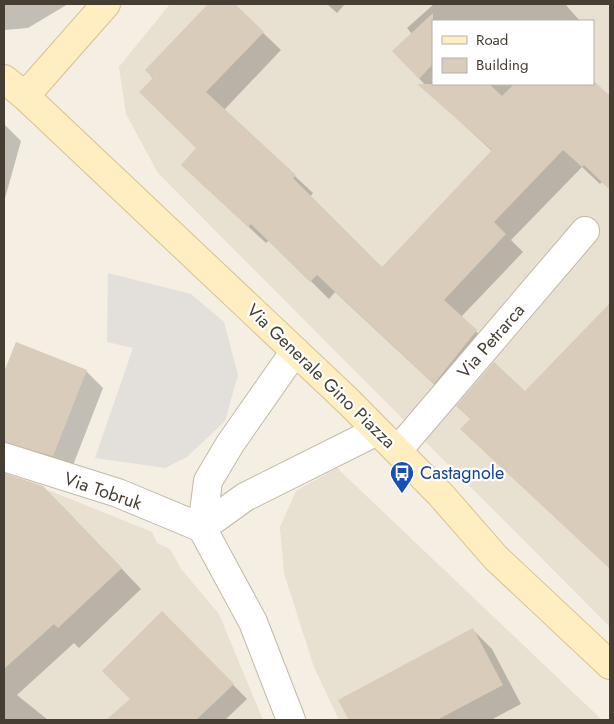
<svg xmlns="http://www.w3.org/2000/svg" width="614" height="724" font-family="Jost,sans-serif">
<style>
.residential{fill:#e8e0d1;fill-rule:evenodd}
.parking{fill:#e3e0dc}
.shadow{fill:#0003}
.building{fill:#d9ccba}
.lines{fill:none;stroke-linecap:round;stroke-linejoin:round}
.minor-casing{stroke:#c3b8a8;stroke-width:30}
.tertiary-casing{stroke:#c3b8a8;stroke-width:30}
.secondary-casing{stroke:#d8c28e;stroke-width:30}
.minor{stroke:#fff;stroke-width:28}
.tertiary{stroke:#fff;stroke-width:28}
.secondary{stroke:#ffeec2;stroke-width:28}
.labels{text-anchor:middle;stroke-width:4.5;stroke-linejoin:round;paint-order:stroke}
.street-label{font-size:18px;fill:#463e33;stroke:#fff}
.transit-label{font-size:18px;fill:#164399;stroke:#fff;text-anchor:start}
</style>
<rect width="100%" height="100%" fill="#f4eee3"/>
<!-- residential -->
<g class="residential">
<path d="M 170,4 L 610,4 L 610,627 L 158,173 L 126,114 L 119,67 ZM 433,21 L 593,21 L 593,84 L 433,84 Z"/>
<polygon points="337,468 602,720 339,720 314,667 284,573 280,527 296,491"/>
<polygon points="4,478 53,492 152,532 157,543 170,549 181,569 219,614 263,720 4,720"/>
</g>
<!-- parking -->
<polygon class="parking" points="108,273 191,294 224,322 238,375 225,421 187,457 165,468 95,458 133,348 107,342"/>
<!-- shadow -->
<g class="shadow">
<polygon points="4,4 68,4 28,28 4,30"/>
<polygon points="210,4 233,4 281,50 224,110 313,193 310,197 382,269 492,151 426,90 428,88 394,51 412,34 407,28 434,4 565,4 580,21 433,21 433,84 593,84 593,81 609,96 610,95 610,189 602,182 600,184 582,167 511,240 523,252 461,317 494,349 452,401 335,292 329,299 269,240 266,243 200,182 197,148 147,70"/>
<polygon points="327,4 345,4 337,13"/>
<polygon points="4,124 21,141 4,202"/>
<polygon points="599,317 610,328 610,568 461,429 525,393"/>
<polygon points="16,343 86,371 103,388 70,473 4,461 4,376"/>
<polygon points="22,480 63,507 141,589 79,648 74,643 17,695 48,720 4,720 4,498"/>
<polygon points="162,613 247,699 225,720 108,720 132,699"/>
<polygon points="473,630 492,649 521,704 491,720 350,720 340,701"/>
</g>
<!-- building -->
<g class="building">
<polygon points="208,4 235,4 264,32 206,92 296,175 293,178 382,267 492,150 417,84 489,84 502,96 514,84 597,84 610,96 610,190 584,165 582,167 563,150 494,222 506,234 444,300 477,330 434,384 317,275 310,282 251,224 248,227 181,165 196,148 139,92 153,78 145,70"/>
<polygon points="433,13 433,64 419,79 392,51"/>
<polygon points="610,303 610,569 460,429 470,419 456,406 494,362 525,391"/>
<polygon points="16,342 87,370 53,456 4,442 4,372"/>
<polygon points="4,473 43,486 122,568 58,628 54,624 4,669"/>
<polygon points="162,611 234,684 196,720 106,720 130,699 102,671"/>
<polygon points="473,628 503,685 437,720 349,720 338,700"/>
</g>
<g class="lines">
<!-- minor casing -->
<g class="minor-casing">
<g id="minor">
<polyline points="398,450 585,231"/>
<polyline points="4,457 118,493 202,528"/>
</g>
</g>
<!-- tertiary casing -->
<g class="tertiary-casing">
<g id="tertiary">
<polyline points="202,528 253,622 291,720"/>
<polyline points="202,528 208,481 230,444 295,351"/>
<polyline points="202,528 245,497 377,431"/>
</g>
</g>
<!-- secondary casing -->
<g class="secondary-casing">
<g id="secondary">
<polyline points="4,79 25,96 349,402 441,495 496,558 610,665"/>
<polyline points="25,96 106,4"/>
</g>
</g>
<!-- minor -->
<use href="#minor" class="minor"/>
<!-- tertiary -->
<use href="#tertiary" class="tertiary"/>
<!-- secondary -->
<use href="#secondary" class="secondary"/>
</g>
<!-- icons -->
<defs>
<g id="bus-pin" transform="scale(1.25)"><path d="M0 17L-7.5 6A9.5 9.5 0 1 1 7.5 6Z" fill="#1a4fb4" stroke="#fff"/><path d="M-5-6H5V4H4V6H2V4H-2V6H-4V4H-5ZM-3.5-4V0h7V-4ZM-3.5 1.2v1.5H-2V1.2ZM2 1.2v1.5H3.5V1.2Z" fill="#fff"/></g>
</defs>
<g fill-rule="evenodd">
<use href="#bus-pin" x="402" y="473"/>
</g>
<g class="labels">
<!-- street labels -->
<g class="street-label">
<text transform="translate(491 341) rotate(-49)" y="6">Via Petrarca</text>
<text transform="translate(321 376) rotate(44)" y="6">Via Generale Gino Piazza</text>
<text transform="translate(103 491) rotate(19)" y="6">Via Tobruk</text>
</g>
<!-- transit labels -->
<g class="transit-label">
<text x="420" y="479">Castagnole</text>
</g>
</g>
<!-- border -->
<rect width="614" height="724" fill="none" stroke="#463e33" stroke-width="10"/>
<!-- legend -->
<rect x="432" y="20" width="162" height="65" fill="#ffffff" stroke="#b5b2ad"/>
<rect x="442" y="36" width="25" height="8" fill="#ffeec2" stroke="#b5b2ad"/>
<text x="476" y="45" font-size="15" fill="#463e33">Road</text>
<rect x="442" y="58" width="25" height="15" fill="#d9ccba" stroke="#b5b2ad"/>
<text x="476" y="70" font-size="15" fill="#463e33">Building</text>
</svg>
